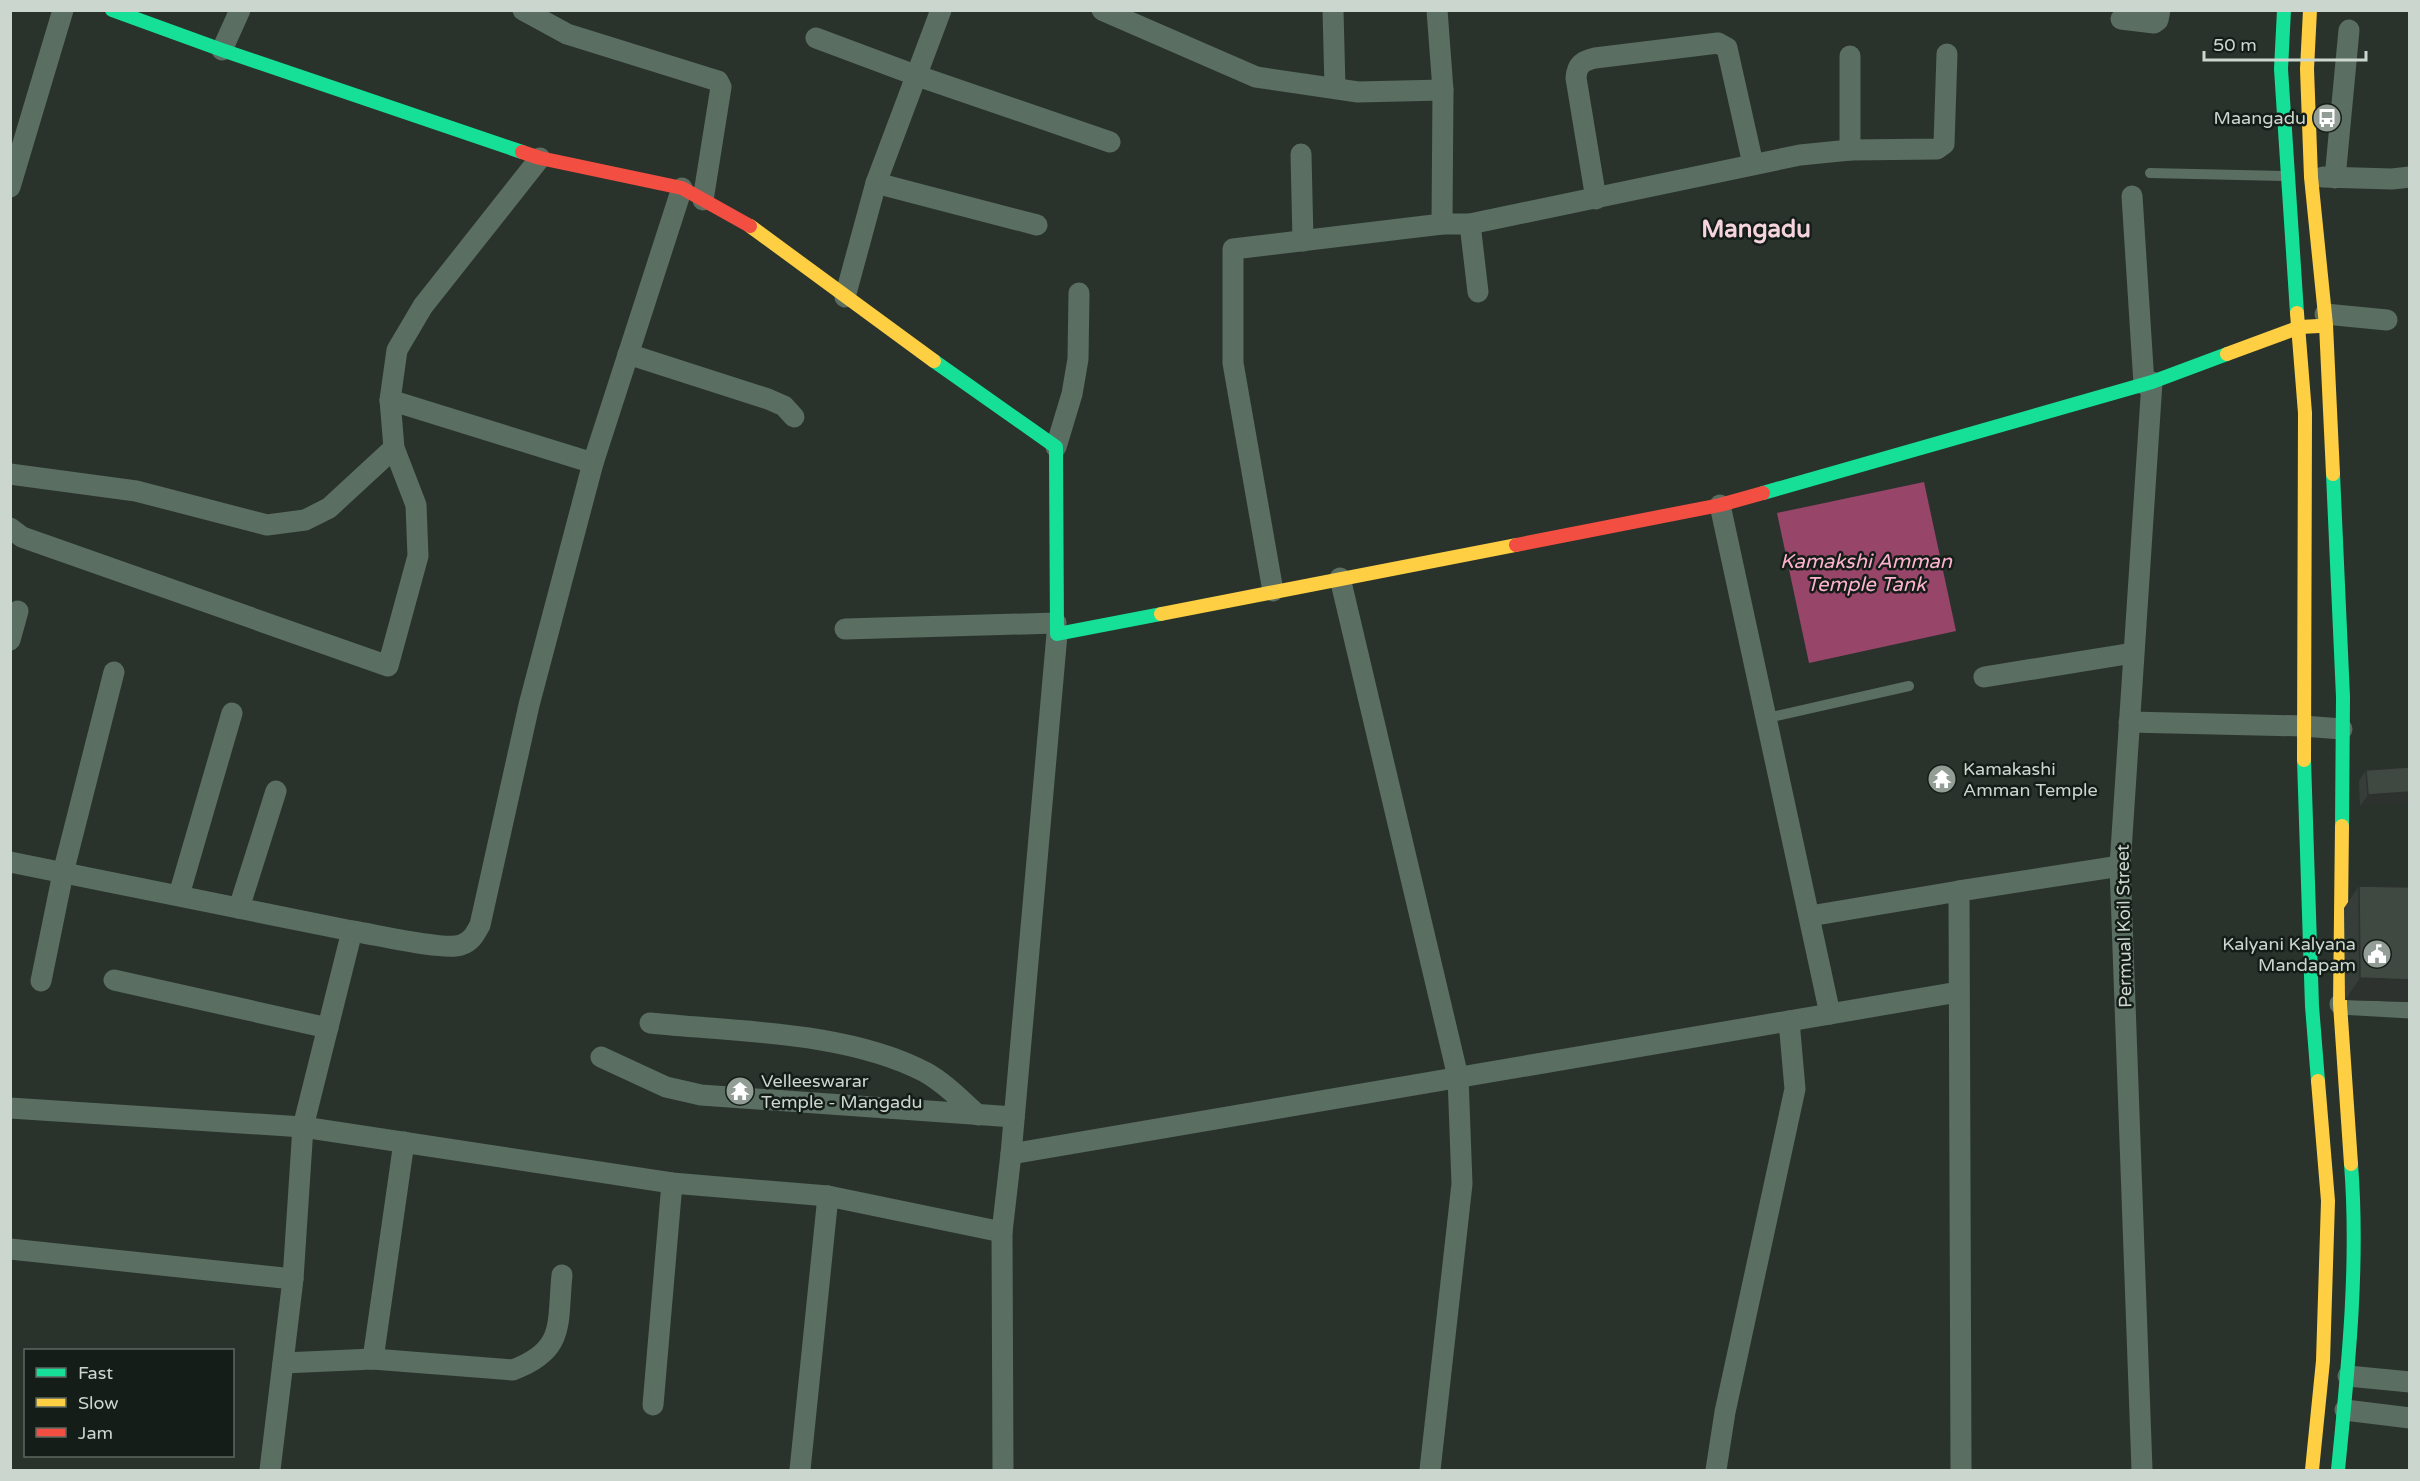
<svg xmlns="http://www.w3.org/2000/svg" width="2420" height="1481" font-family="'Varela Round',sans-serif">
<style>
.water{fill:#98456a}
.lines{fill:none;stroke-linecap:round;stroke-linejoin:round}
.lane{stroke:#5b6e62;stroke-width:10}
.street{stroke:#5b6e62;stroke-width:21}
.fast{stroke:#16e098;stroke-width:14}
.slow{stroke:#ffcf43;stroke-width:14}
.jam{stroke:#f24e42;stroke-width:14}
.wall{fill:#373e39}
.shaded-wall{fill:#2d322e}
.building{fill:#404842;stroke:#2d322e;stroke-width:1.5}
.labels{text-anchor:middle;stroke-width:5;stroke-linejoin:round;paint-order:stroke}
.poi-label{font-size:18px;fill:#cbd7ce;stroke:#141d17;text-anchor:end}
.street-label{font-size:18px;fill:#cbd7ce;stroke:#141d17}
.water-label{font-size:20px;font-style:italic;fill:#feb2cf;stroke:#141d17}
.district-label{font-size:24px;font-weight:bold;fill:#f5d4e0;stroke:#141d17}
</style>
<rect width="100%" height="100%" fill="#29332c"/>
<!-- water -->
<polygon class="water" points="1924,482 1956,631 1809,663 1777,513"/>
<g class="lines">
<!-- lane -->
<g class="lane">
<polyline points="2150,173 2284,176"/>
<polyline points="1767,718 1909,686"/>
</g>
<!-- street -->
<g class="street">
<polyline points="523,10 567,34 718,81 721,87 703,200"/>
<polyline points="1102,10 1256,77 1358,92 1443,90"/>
<polyline points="1333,10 1335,88"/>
<polyline points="1437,10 1443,90 1442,224 1470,224 1478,292"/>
<polyline points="2121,19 2154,23 2158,20 2160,10"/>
<polyline points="816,38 915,75 1110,142"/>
<polyline points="222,50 240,10"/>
<polyline points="1850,56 1850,150"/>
<polyline points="1301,154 1303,241"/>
<polyline points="540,158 423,306 397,350 390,400 593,463"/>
<polyline points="2323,177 2392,179 2410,177"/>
<polyline points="2335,178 2349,30"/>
<polyline points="876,183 1037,225"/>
<polyline points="10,187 63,10"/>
<polyline points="2132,196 2144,384"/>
<path d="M 1596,199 L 1576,78 C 1577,65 1582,61 1595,58 L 1718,43 L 1727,48 L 1753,164"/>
<polyline points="1470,224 1800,155 1850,150 1937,149 1944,144 1947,54"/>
<polyline points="845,297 876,183 941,10"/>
<polyline points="2325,314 2387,320"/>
<polyline points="628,354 768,399 784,406 794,417"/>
<polyline points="1056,447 1072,394 1078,359 1079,293"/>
<polyline points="10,474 136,491 267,525 305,520 329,508 394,448"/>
<polyline points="1720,505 1830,1014"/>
<polyline points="10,528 22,537 388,666 418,556 416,505 394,448 390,400"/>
<polyline points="1340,578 1458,1077 1462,1184 1430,1470"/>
<polyline points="1273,591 1233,363 1233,249 1442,224"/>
<polyline points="845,629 1056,623"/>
<polyline points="10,640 18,611"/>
<polyline points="1984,677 2133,653"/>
<polyline points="2129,722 2303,726 2342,729"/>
<polyline points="10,862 352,931 303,1127 293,1279 270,1470"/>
<polyline points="179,895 232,713"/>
<polyline points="239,908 276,791"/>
<polyline points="1810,916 1959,891"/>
<path d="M 352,931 C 374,934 443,951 461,945 C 472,941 475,934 480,925 L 529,705 L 593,463 L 682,188"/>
<polyline points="114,980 328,1028"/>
<polyline points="41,981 63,873 114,672"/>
<polyline points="2340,1004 2410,1008"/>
<path d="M 650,1023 C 737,1032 846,1031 925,1072 C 945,1083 961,1100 978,1115"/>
<polyline points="601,1057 666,1087 701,1095 1014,1117"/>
<polyline points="10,1108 303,1127 672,1183 828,1196 1002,1232"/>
<polyline points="1011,1154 1958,992"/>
<polyline points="10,1249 293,1279"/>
<polyline points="373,1359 404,1142"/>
<path d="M 283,1363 L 373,1359 L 513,1370 C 566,1350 557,1324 562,1275"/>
<polyline points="2348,1376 2410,1382"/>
<polyline points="653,1405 672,1183"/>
<polyline points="2345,1410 2410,1418"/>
<polyline points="800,1470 828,1196"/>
<polyline points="1003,1470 1002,1232 1011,1154 1057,634"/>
<polyline points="1716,1470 1725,1412 1795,1089 1789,1021"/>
<polyline points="1961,1470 1959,891 2120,866"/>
<polyline points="2142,1470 2120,866 2152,382"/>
</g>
<!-- fast -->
<g class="fast">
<polyline points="112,10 222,50 522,152"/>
<polyline points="2284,10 2281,69 2297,313"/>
<polyline points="934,361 1056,447 1057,634 1161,614"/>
<polyline points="2333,474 2343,697 2342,826"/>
<polyline points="1763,493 2152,382 2227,354"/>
<polyline points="2304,760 2312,1006 2318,1081"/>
<path d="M 2338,1470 C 2348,1369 2359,1266 2351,1164"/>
</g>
<!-- slow -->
<g class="slow">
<polyline points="2310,10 2307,69 2311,177 2326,325 2333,474"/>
<polyline points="750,226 934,361"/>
<polyline points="2297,313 2305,413 2304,760"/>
<polyline points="2227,354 2300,327 2319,326"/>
<polyline points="1161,614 1516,545"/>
<polyline points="2342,826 2340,1004 2351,1164"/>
<polyline points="2312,1470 2323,1361 2328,1201 2318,1081"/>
</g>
<!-- jam -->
<g class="jam">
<polyline points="522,152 540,158 682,188 750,226"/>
<polyline points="1516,545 1720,505 1763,493"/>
</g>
</g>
<!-- wall -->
<g class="wall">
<polygon points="2409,767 2360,806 2359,781 2366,770"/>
<polygon points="2359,886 2409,887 2409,1002 2345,1000 2344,908"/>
</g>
<!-- shaded-wall -->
<g class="shaded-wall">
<polygon points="2409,792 2409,803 2360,806 2368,795"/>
<polygon points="2360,978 2409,980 2409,1002 2345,1000"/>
</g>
<!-- building -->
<g class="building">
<polygon points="2409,767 2409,792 2368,795 2366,770"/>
<polygon points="2359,886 2409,887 2409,980 2360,978"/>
</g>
<!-- icons -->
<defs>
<g id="bus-disc" transform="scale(1.5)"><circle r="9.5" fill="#929e95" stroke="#141d17"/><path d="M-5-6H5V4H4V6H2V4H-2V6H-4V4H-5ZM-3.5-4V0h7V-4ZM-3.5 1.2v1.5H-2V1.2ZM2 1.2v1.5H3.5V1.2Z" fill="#fff"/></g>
<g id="temple-disc" transform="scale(1.5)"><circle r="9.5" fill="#929e95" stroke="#141d17"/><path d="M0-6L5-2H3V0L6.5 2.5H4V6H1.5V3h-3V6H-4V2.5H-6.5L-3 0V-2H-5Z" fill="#fff"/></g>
<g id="civic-disc" transform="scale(1.5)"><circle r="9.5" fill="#929e95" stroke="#141d17"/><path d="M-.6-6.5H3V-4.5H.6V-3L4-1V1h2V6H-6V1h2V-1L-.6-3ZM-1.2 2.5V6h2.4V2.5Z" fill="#fff"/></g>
</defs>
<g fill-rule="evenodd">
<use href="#bus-disc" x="2327" y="118"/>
<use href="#temple-disc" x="1942" y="779"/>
<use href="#civic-disc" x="2377" y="954"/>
<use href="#temple-disc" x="740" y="1091"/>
</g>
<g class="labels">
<!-- poi labels -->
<g class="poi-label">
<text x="2306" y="124">Maangadu</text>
<text x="1963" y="775" text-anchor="start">Kamakashi<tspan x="1963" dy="21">Amman Temple</tspan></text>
<text x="2356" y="950">Kalyani Kalyana<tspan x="2356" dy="21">Mandapam</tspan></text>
<text x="761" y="1087" text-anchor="start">Velleeswarar<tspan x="761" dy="21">Temple - Mangadu</tspan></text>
</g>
<!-- street labels -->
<g class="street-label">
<text transform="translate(2124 926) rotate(-91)" y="6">Permual Koil Street</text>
</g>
<!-- water labels -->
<g class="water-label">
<text x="1866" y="568">Kamakshi Amman<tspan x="1866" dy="23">Temple Tank</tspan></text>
</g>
<!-- district labels -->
<g class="district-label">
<text x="1756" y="237">Mangadu</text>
</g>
</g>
<!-- border -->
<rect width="2420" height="1481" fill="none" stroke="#cbd7ce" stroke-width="24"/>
<!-- legend -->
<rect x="24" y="1349" width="210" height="108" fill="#141d17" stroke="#5d6760" stroke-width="1.5"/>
<rect x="36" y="1368" width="30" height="9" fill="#16e098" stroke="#5d6760" stroke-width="1.5"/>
<text x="78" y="1379" font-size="18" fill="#cbd7ce">Fast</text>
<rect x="36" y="1398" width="30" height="9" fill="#ffcf43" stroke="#5d6760" stroke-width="1.5"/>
<text x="78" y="1409" font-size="18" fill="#cbd7ce">Slow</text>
<rect x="36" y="1428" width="30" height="9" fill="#f24e42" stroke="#5d6760" stroke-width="1.5"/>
<text x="78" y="1439" font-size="18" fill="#cbd7ce">Jam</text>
<!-- scale -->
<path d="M2204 51v9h162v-9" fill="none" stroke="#cbd7ce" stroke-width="3"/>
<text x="2213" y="51" font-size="18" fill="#cbd7ce" stroke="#141d17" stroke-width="4.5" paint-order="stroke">50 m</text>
</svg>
